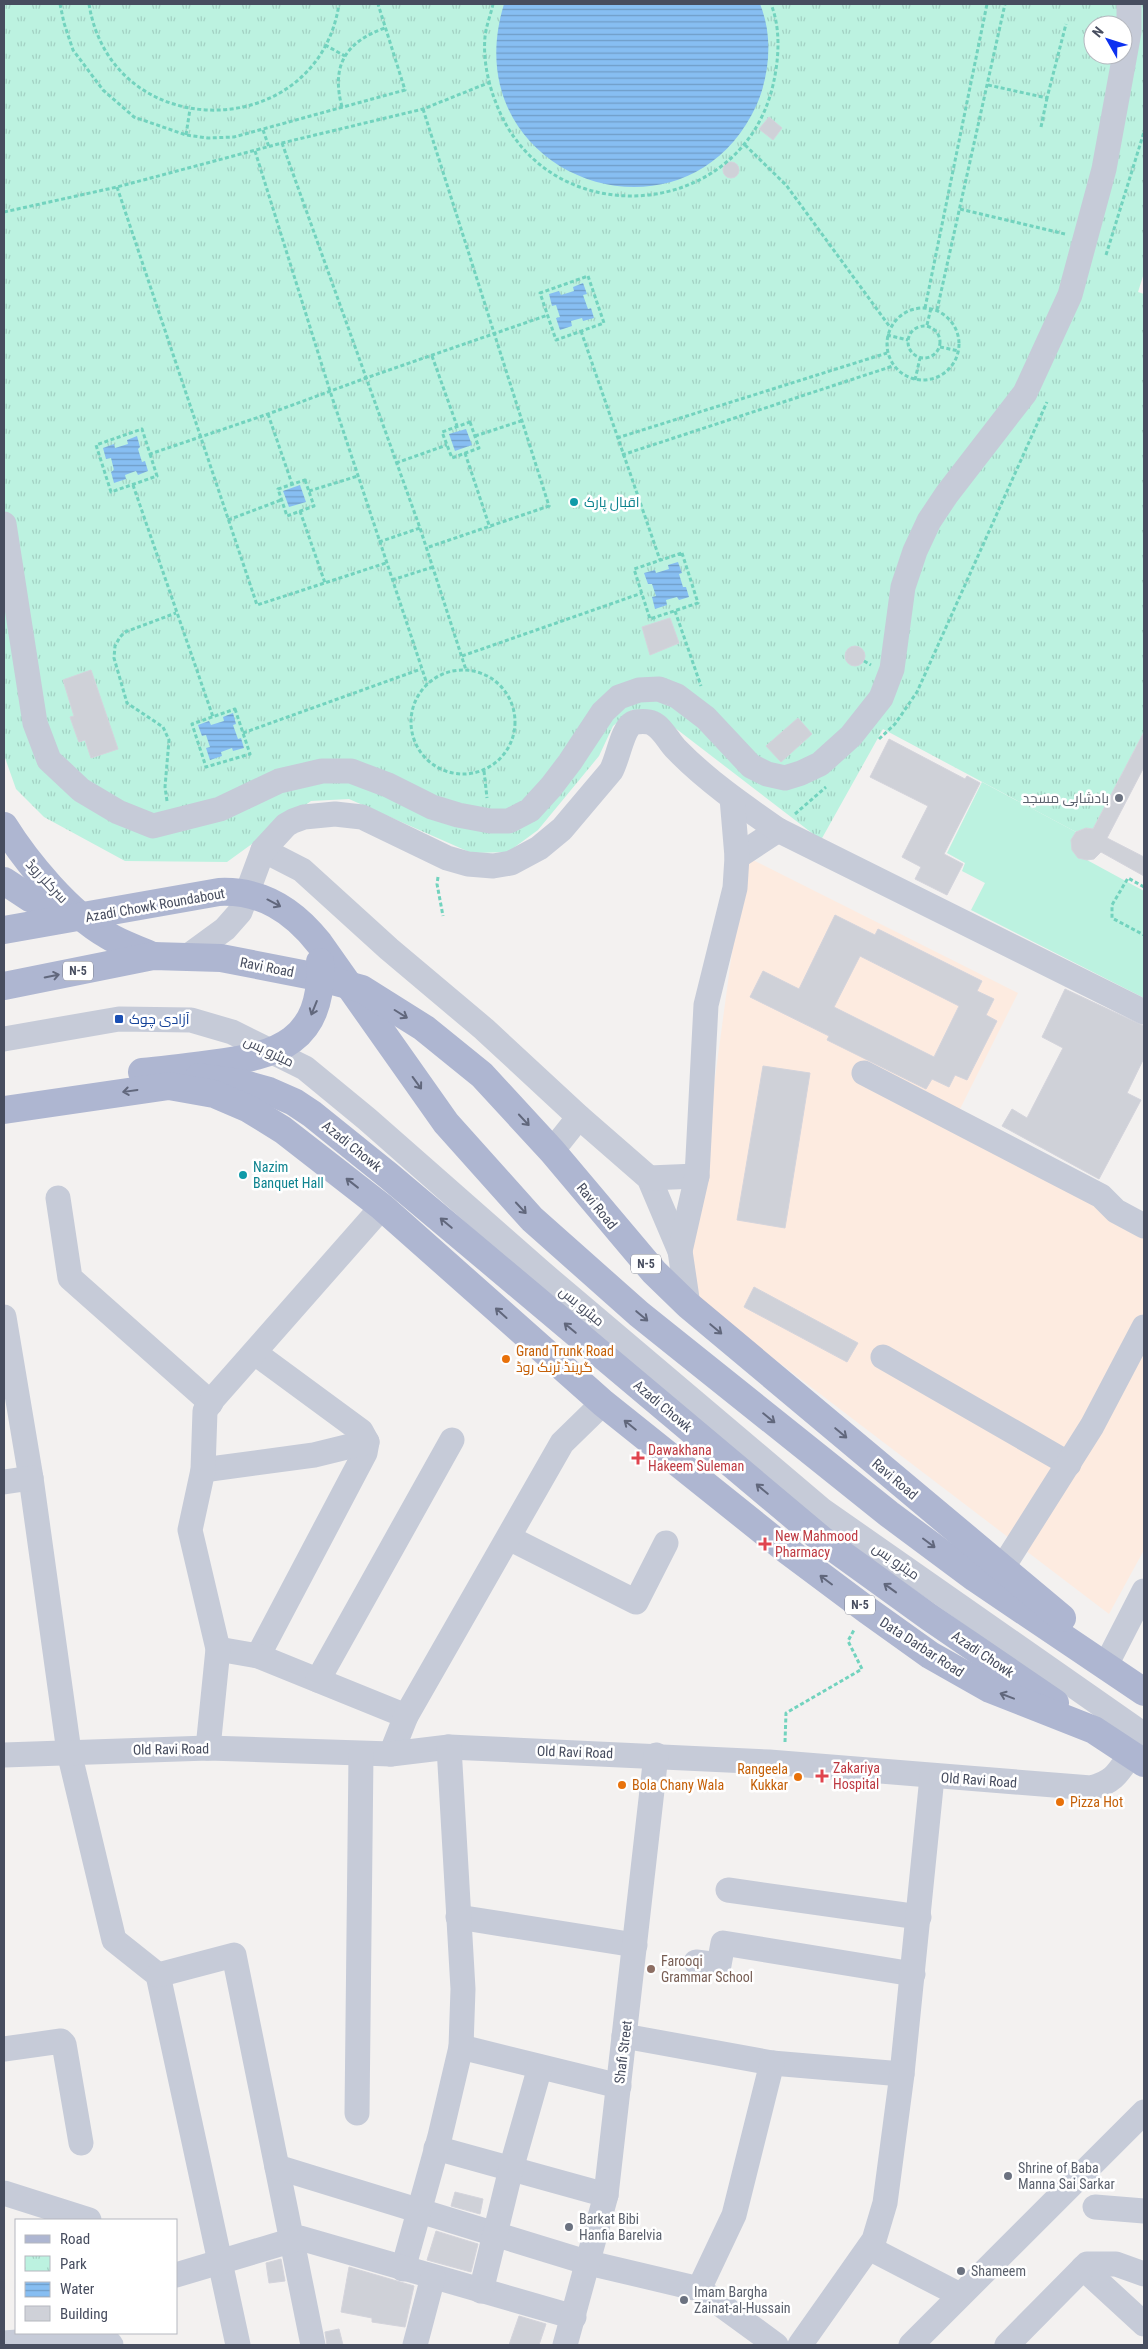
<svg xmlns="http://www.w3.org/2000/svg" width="1148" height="2349" font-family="'Roboto Condensed',Cairo,sans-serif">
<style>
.medical{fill:#fdebe0}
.green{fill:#bcf2e0}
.park{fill:url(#park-tufts);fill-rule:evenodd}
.water{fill:url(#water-rules)}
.building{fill:#cfd1d8;stroke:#d4d4dc;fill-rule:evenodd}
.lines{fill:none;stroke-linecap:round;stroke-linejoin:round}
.path{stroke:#72d3be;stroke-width:3;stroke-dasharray:4 2.5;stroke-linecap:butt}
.minor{stroke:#c6cbd8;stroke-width:25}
.major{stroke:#aeb6d1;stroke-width:28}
.oneway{stroke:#61677c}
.culture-dot{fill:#0f9aa8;stroke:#fff;stroke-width:2}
.worship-dot{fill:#6b7280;stroke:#fff;stroke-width:2}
.transit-dot{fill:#1a4fb4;stroke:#fff;stroke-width:2}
.food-dot{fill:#e8710a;stroke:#fff;stroke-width:2}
.health-dot{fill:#e0444e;stroke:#fff;stroke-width:2}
.education-dot{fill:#8d6e63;stroke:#fff;stroke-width:2}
.labels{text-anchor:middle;stroke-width:5;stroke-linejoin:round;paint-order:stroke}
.shield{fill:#fff;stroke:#7e828f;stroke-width:1}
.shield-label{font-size:12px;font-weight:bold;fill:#474d5f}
.culture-label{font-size:14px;fill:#0d838f;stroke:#fff;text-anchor:start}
.worship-label{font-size:14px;fill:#5b616d;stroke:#fff;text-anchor:start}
.street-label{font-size:14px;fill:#474d5f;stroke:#fff}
.transit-label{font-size:14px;fill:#164399;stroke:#fff;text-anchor:start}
.food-label{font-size:14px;fill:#c56008;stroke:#fff;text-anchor:start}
.health-label{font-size:14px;fill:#be3a42;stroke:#fff;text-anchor:start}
.education-label{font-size:14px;fill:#785e54;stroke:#fff;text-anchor:start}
</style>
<defs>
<pattern id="park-tufts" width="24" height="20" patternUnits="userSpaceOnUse" patternTransform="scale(1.25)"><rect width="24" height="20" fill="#bcf2e0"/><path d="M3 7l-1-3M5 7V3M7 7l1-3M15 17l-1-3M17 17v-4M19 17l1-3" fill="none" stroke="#a3d1c3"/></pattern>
<pattern id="water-rules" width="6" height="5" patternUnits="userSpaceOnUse" patternTransform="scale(1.25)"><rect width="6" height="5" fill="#87bef2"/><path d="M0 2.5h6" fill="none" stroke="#709dc7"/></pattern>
</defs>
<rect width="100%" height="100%" fill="#f3f1f0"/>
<!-- medical -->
<polygon class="medical" points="745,856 1018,993 953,1123 1144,1220 1144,1550 1109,1614 686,1292"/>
<!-- green -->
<path class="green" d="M 982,782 L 1076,832 C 1068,846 1072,856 1087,860 L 1144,891 L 1144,998 L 971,910 L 985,883 L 962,871 L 965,863 L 947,853 Z"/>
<!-- park -->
<path class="park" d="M 4,4 L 1144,4 L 1144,273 L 1138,292 L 1144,294 L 1144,732 L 1093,829 L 1086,828 L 1076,832 L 883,729 L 821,840 L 653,711 L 632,710 L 613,726 L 599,756 L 538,830 L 508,852 L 473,853 L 467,851 L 349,799 L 311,801 L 227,862 L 125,861 L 44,817 L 16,789 L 4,755 ZM 1093,25 L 1123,25 L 1123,55 L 1093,55 Z"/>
<!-- water -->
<g class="water">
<path d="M 504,4 L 760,4 C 773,35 770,73 757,104 C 686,261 451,177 504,4 Z"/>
<polygon points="583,283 587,294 583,295 588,309 591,308 594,318 583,321 582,318 571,321 572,326 560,330 556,318 560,317 556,305 552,306 549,294 559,291 561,295 574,291 573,287"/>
<polygon points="466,429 472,445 455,451 449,434"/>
<polygon points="137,436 140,447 138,449 142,462 145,461 148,471 138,475 136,471 125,475 126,479 114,483 111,472 114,470 111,458 106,459 103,448 114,444 115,448 128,444 127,440"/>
<polygon points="300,485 306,502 289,507 283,491"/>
<polygon points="678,562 682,573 679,574 683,587 686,587 689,597 679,600 677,597 666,600 667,605 655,609 652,597 656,596 652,584 648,584 644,573 655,570 656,573 669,569 668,565"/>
<polygon points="233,713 236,724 233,725 238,739 241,738 244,748 233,751 232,748 221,752 222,756 210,760 206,748 210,747 206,735 202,736 198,725 209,721 211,725 224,721 223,717"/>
</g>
<!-- building -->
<g class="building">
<polygon points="769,117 782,128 773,140 759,129"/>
<circle cx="731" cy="170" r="8"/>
<polygon points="670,618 679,643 650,655 642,627"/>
<circle cx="855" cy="656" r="10"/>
<polygon points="91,670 118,749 91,758 85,740 79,742 77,737 70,717 74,716 63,680"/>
<polygon points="798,718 812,734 781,762 766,746"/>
<polygon points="1144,732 1144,767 1107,838 1144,857 1144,876 1101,852 1094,859 1087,860 1078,858 1072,850 1071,840 1076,832 1086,828 1093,829"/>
<polygon points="889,739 965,779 967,776 980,783 944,854 963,864 947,895 915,879 921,867 902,857 928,806 870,777"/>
<path d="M 835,915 L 875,935 L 878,929 L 982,981 L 977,991 L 994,999 L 986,1015 L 997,1021 L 967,1080 L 955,1075 L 949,1087 L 932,1079 L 926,1089 L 827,1040 L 829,1036 L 750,997 L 763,971 L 799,989 ZM 860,956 L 959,1006 L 934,1057 L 834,1007 Z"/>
<polygon points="1065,989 1144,1026 1144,1058 1127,1093 1141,1100 1099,1179 1002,1126 1012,1109 1027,1118 1063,1048 1042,1037"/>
<polygon points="763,1066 810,1073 785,1228 737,1220"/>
<polygon points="754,1287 858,1343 847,1362 744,1307"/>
<polygon points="455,2192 483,2199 480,2214 451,2206"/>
<polygon points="436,2231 478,2244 471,2272 427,2260"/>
<polygon points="281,2259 285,2281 269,2283 266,2263"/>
<polygon points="349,2267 414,2286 405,2327 372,2322 372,2318 341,2312"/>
<polygon points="519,2316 546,2324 539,2345 509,2345"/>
<polygon points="339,2329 343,2345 327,2345 325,2332"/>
</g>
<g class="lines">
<!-- path -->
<g class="path">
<polyline points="60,4 64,23 73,50 103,90 134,117 186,135 208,138 234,137 405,90 378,4"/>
<path d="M 89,4 C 112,147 318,144 339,4"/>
<path d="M 493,4 C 491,14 486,26 485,37 C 483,59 488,83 496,103 C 546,236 741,223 773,85 C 779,59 781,29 771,4"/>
<polyline points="325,45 345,56"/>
<polyline points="988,85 1047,98 1066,24"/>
<path d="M 342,107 C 331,66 345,42 385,28"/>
<polyline points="423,109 549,506 426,548"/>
<polyline points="1041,127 1047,98"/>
<polyline points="263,130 269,147"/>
<polyline points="186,135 190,109"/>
<polyline points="282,143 420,528 466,670"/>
<polyline points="745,145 786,185 890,327"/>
<polyline points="255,151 330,391 427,684"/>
<polyline points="117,187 257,605 386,563"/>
<polyline points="960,209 1065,234"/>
<polyline points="4,212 117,187 282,143 423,109 488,83"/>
<polyline points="1106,255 1144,132"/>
<polygon points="588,276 604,323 556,340 540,293"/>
<circle cx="923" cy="344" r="36"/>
<polyline points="925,308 987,4"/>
<polyline points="937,310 1005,4"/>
<polyline points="927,325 931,308"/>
<circle cx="924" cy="342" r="16"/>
<polyline points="581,331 660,560"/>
<polyline points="887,335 908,340"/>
<polyline points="940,347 959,351"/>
<polyline points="432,356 457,426"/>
<polyline points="915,380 920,358"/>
<polyline points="268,414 292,484"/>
<polygon points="470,422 479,448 452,458 442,432"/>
<polyline points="475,436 521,421"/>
<polyline points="617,438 887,353"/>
<polyline points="465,453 490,528"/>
<polyline points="150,454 157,476 111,492 96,445 142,429 150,454 268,414 366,378 548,315"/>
<polyline points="622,455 893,366"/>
<polyline points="396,463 447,445"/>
<polygon points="305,480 314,506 287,516 278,489"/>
<polyline points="133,485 213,717"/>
<polyline points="309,491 358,476"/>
<polyline points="300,511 325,583"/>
<polyline points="228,520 281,500"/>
<polyline points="379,542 420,528"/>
<polygon points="682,553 698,603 650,619 634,569"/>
<polyline points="392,580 433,567"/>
<polyline points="675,611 701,686"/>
<polyline points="462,656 642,593"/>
<polyline points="864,661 871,665"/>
<circle cx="463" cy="722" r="52"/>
<polygon points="235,709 250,754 206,767 192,724"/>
<polyline points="243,733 421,669"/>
<polyline points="879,739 895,724 917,692 1047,402"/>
<polyline points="484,771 487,798"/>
<polyline points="167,801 165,787 169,740 163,727 127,703 114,658 115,646 120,637 125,632 176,613"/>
<polyline points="795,814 826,787"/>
<polyline points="438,877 437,884 443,916"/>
<polyline points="1144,887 1128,878 1112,905 1112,918 1144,935"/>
<polyline points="785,1742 786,1713 862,1669 848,1641 854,1630"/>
</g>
<!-- minor -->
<g class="minor">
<polyline points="4,524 35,723 49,760 81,790 118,812 153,826 220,809 279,781 322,771 351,771 388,785 432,807 458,815 490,821 509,821 530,810 551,787 570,762 603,712 619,697 639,690 659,689 677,696 706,718 751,766 767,774 785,778 801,773 820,764 851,736 881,698 892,669 903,587 915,551 929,521 947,494 1025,393 1070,295 1104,169 1129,32 1129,4"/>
<polyline points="263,850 302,870 389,949 484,1029 579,1117 649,1178 680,1251 688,1305"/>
<polyline points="737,857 778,830"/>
<path d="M 188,956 L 225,929 L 240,912 L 263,850 L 286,825 L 293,821 L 304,817 L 335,814 L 362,817 L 447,858 L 468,864 L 493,866 L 511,863 L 539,848 L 562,829 L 611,771 C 618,759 622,729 633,723 C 638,721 648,721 652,723 C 663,728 668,741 676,749 C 706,780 742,805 778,830 L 1144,1012"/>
<polyline points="4,1039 119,1019 191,1020 232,1032 305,1068 367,1119 541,1272 822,1510 1144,1735"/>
<polyline points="864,1073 1101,1196 1116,1211 1144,1226"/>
<polyline points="552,1151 579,1117"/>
<polyline points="649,1178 697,1176"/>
<polyline points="58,1198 70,1278 211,1403"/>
<polyline points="680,1251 697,1176 706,1005 735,888 737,857 732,798"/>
<polyline points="4,1317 31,1478 69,1752 114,1940 158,1975 238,2345"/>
<polyline points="255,1353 361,1431 367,1442 365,1453 258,1656"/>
<polyline points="883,1357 1069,1464"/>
<polyline points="203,1470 314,1455 367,1442"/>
<polyline points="4,1482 31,1478"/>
<polyline points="509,1538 636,1602 666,1543"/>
<polyline points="1003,1567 1092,1426 1144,1327"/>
<polyline points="218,1649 258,1656 406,1716"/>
<polyline points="1106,1665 1144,1591"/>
<polyline points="318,1680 452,1440"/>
<polyline points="208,1748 218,1649 190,1530 203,1470 205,1411 212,1400 382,1207"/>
<polyline points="391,1754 406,1716 562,1443 603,1403"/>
<path d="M 4,1755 L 208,1748 L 391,1754 L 449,1747 L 769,1762 L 1091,1788 C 1114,1782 1118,1773 1131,1754"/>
<polyline points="728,1890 919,1917"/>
<polyline points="458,1917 635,1945"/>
<polyline points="696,1962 719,1965 723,1943 913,1974"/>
<polyline points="158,1975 234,1955 313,2345"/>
<polyline points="624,2036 772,2063 902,2074"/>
<polyline points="461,2047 619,2086"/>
<polyline points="4,2049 61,2041 64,2044 81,2143"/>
<polyline points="357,2113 361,1754"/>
<polyline points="436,2148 606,2195"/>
<polyline points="277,2167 589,2263 699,2289 776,2345"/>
<polyline points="4,2193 89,2220"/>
<polyline points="1095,2207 1144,2211"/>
<polyline points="869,2248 960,2295"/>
<polyline points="1083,2268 1144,2324"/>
<polyline points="403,2269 440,2136 461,2047 463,1989 449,1747"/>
<polyline points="176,2275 300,2238 574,2317"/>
<polyline points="699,2289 734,2215 772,2063"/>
<polyline points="481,2291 511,2169 540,2067"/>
<polyline points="4,2343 96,2336 105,2338 111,2345"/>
<polyline points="415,2345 433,2277"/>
<polyline points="565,2345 606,2195 656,1755"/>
<polyline points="800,2345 874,2240 885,2203 902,2074 932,1777"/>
<polyline points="911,2345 1144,2112"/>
<polyline points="1007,2345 1087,2264 1116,2264 1144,2274"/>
</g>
<!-- major -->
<g class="major">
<path d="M 4,826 C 27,863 69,913 107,935 C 121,944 138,949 153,956"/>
<polyline points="4,881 30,898 74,916"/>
<path d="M 4,930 L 219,892 C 262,890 293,910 319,943 L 446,1123 L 532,1219 L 639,1314 L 889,1514 L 975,1578 L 1144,1692"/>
<polyline points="4,986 153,956 221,958 318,977 362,989 424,1028 482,1075 552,1151 654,1272 688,1305 1062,1618"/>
<path d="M 142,1072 C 165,1070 188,1067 211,1064 C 278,1056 324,1041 320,962"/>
<polyline points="199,1077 241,1083 269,1091 294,1102 312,1114 389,1176 821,1539 929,1617 1055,1703"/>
<polyline points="4,1110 169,1086 214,1094 249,1109 283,1130 382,1207 603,1403 788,1551 867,1610 930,1655 990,1689 1094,1730 1144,1763"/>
</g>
</g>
<!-- one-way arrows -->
<defs><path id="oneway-shaft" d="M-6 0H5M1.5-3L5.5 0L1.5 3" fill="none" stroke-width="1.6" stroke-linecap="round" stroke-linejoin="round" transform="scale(1.25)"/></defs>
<g class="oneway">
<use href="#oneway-shaft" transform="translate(274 903) rotate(28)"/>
<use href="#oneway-shaft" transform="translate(52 976) rotate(-11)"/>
<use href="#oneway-shaft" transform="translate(314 1008) rotate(112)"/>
<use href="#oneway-shaft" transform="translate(401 1014) rotate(32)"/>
<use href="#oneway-shaft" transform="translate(417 1083) rotate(54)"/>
<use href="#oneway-shaft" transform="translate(130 1091) rotate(172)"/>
<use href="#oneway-shaft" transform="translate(524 1120) rotate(47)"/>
<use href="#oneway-shaft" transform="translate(352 1183) rotate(-142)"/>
<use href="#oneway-shaft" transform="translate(521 1208) rotate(47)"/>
<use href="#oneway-shaft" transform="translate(446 1223) rotate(-140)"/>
<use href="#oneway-shaft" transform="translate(501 1313) rotate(-138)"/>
<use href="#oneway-shaft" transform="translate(642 1316) rotate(40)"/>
<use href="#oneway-shaft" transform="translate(570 1328) rotate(-140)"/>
<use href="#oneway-shaft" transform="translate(716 1329) rotate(40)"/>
<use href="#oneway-shaft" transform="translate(769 1418) rotate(39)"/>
<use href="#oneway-shaft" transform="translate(630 1425) rotate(-141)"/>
<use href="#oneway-shaft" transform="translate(841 1433) rotate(40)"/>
<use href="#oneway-shaft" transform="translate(762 1489) rotate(-140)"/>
<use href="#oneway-shaft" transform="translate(929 1543) rotate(37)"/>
<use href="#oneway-shaft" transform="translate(826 1580) rotate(-143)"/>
<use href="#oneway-shaft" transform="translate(890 1588) rotate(-144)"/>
<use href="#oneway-shaft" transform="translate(1007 1696) rotate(-159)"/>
</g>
<!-- markers -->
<g class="culture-dot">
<circle cx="574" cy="502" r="5"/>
<circle cx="243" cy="1175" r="5"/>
</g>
<g class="worship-dot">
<circle cx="1119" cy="798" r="5"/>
<circle cx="1008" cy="2176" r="5"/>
<circle cx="569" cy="2227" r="5"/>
<circle cx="961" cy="2271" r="5"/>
<circle cx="684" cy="2300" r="5"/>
</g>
<rect class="transit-dot" x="114" y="1014" width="10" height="10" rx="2.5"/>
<g class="food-dot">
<circle cx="506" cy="1359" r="5"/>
<circle cx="798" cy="1777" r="5"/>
<circle cx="622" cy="1785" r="5"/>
<circle cx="1060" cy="1802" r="5"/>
</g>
<g class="health-dot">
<path d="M635.5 1450.5h5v5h5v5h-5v5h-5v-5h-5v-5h5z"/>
<path d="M762.5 1536.5h5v5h5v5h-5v5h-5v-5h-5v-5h5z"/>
<path d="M819.5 1768.5h5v5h5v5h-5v5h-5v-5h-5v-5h5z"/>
</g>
<circle class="education-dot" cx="651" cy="1969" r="5"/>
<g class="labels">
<!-- shield labels -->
<g class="shield">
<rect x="63" y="961.5" width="30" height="19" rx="4"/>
<rect x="631" y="1254.5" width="30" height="19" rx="4"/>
<rect x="845" y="1595.5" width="30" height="19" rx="4"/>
</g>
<g class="shield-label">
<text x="78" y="975">N-5</text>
<text x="646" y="1268">N-5</text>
<text x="860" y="1609">N-5</text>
</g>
<!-- culture labels -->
<g class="culture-label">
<text x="584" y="507">اقبال پارک</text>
<text x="253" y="1172">Nazim<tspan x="253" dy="16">Banquet Hall</tspan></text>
</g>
<!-- worship labels -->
<g class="worship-label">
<text x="1109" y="803" text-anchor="end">بادشاہی مسجد</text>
<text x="1018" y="2173">Shrine of Baba<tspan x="1018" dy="16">Manna Sai Sarkar</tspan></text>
<text x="579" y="2224">Barkat Bibi<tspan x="579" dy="16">Hanfia Barelvia</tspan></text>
<text x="971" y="2276">Shameem</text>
<text x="694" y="2297">Imam Bargha<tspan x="694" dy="16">Zainat-al-Hussain</tspan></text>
</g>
<!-- street labels -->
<g class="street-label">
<text transform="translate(47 881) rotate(47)" y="5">سرکلر روڈ</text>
<text transform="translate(155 905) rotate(-10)" y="5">Azadi Chowk Roundabout</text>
<text transform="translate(267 967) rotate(11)" y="5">Ravi Road</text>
<text transform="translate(269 1051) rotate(26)" y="5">میٹرو بس</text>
<text transform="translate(352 1146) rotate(39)" y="5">Azadi Chowk</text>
<text transform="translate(597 1206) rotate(51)" y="5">Ravi Road</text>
<text transform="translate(582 1306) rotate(40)" y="5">میٹرو بس</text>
<text transform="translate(663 1406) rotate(40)" y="5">Azadi Chowk</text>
<text transform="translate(895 1479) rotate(40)" y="5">Ravi Road</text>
<text transform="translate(896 1561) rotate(35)" y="5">میٹرو بس</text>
<text transform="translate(922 1647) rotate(33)" y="5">Data Darbar Road</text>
<text transform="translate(983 1654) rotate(34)" y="5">Azadi Chowk</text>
<text transform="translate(171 1749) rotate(-1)" y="5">Old Ravi Road</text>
<text transform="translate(575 1752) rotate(2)" y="5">Old Ravi Road</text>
<text transform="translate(979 1780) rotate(4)" y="5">Old Ravi Road</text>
<text transform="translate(623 2052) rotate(-83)" y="5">Shafi Street</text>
</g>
<!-- transit labels -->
<g class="transit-label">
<text x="129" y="1024">آزادی چوک</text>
</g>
<!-- food labels -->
<g class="food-label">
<text x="516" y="1356">Grand Trunk Road<tspan x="516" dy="16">گرینڈ ٹرنک روڈ</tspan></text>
<text x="788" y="1774" text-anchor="end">Rangeela<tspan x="788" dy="16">Kukkar</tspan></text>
<text x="632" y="1790">Bola Chany Wala</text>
<text x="1070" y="1807">Pizza Hot</text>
</g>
<!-- health labels -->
<g class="health-label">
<text x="648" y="1455">Dawakhana<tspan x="648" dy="16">Hakeem Suleman</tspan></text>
<text x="775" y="1541">New Mahmood<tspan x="775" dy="16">Pharmacy</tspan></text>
<text x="833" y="1773">Zakariya<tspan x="833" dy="16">Hospital</tspan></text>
</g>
<!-- education labels -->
<g class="education-label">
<text x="661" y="1966">Farooqi<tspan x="661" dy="16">Grammar School</tspan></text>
</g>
</g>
<!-- border -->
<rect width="1148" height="2349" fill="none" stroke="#474d5f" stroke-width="10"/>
<!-- legend -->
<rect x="15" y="2219" width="162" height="115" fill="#ffffff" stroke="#b5b8bf"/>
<rect x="25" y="2235" width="25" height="8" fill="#aeb6d1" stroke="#b5b8bf"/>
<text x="60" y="2244" font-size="15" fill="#474d5f">Road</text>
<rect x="25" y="2256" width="25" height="15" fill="url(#park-tufts)" stroke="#b5b8bf"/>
<text x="60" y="2269" font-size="15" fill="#474d5f">Park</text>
<rect x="25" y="2282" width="25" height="15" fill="url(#water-rules)" stroke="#b5b8bf"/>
<text x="60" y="2294" font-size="15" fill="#474d5f">Water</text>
<rect x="25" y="2306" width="25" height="15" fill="#cfd1d8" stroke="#b5b8bf"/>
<text x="60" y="2319" font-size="15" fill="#474d5f">Building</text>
<!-- north arrow -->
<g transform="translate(1108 40) rotate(309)"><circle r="24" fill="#ffffff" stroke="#b5b8bf"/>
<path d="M0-4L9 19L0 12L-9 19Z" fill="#0d31f0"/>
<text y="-8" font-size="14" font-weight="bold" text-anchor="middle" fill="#474d5f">N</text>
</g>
</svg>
